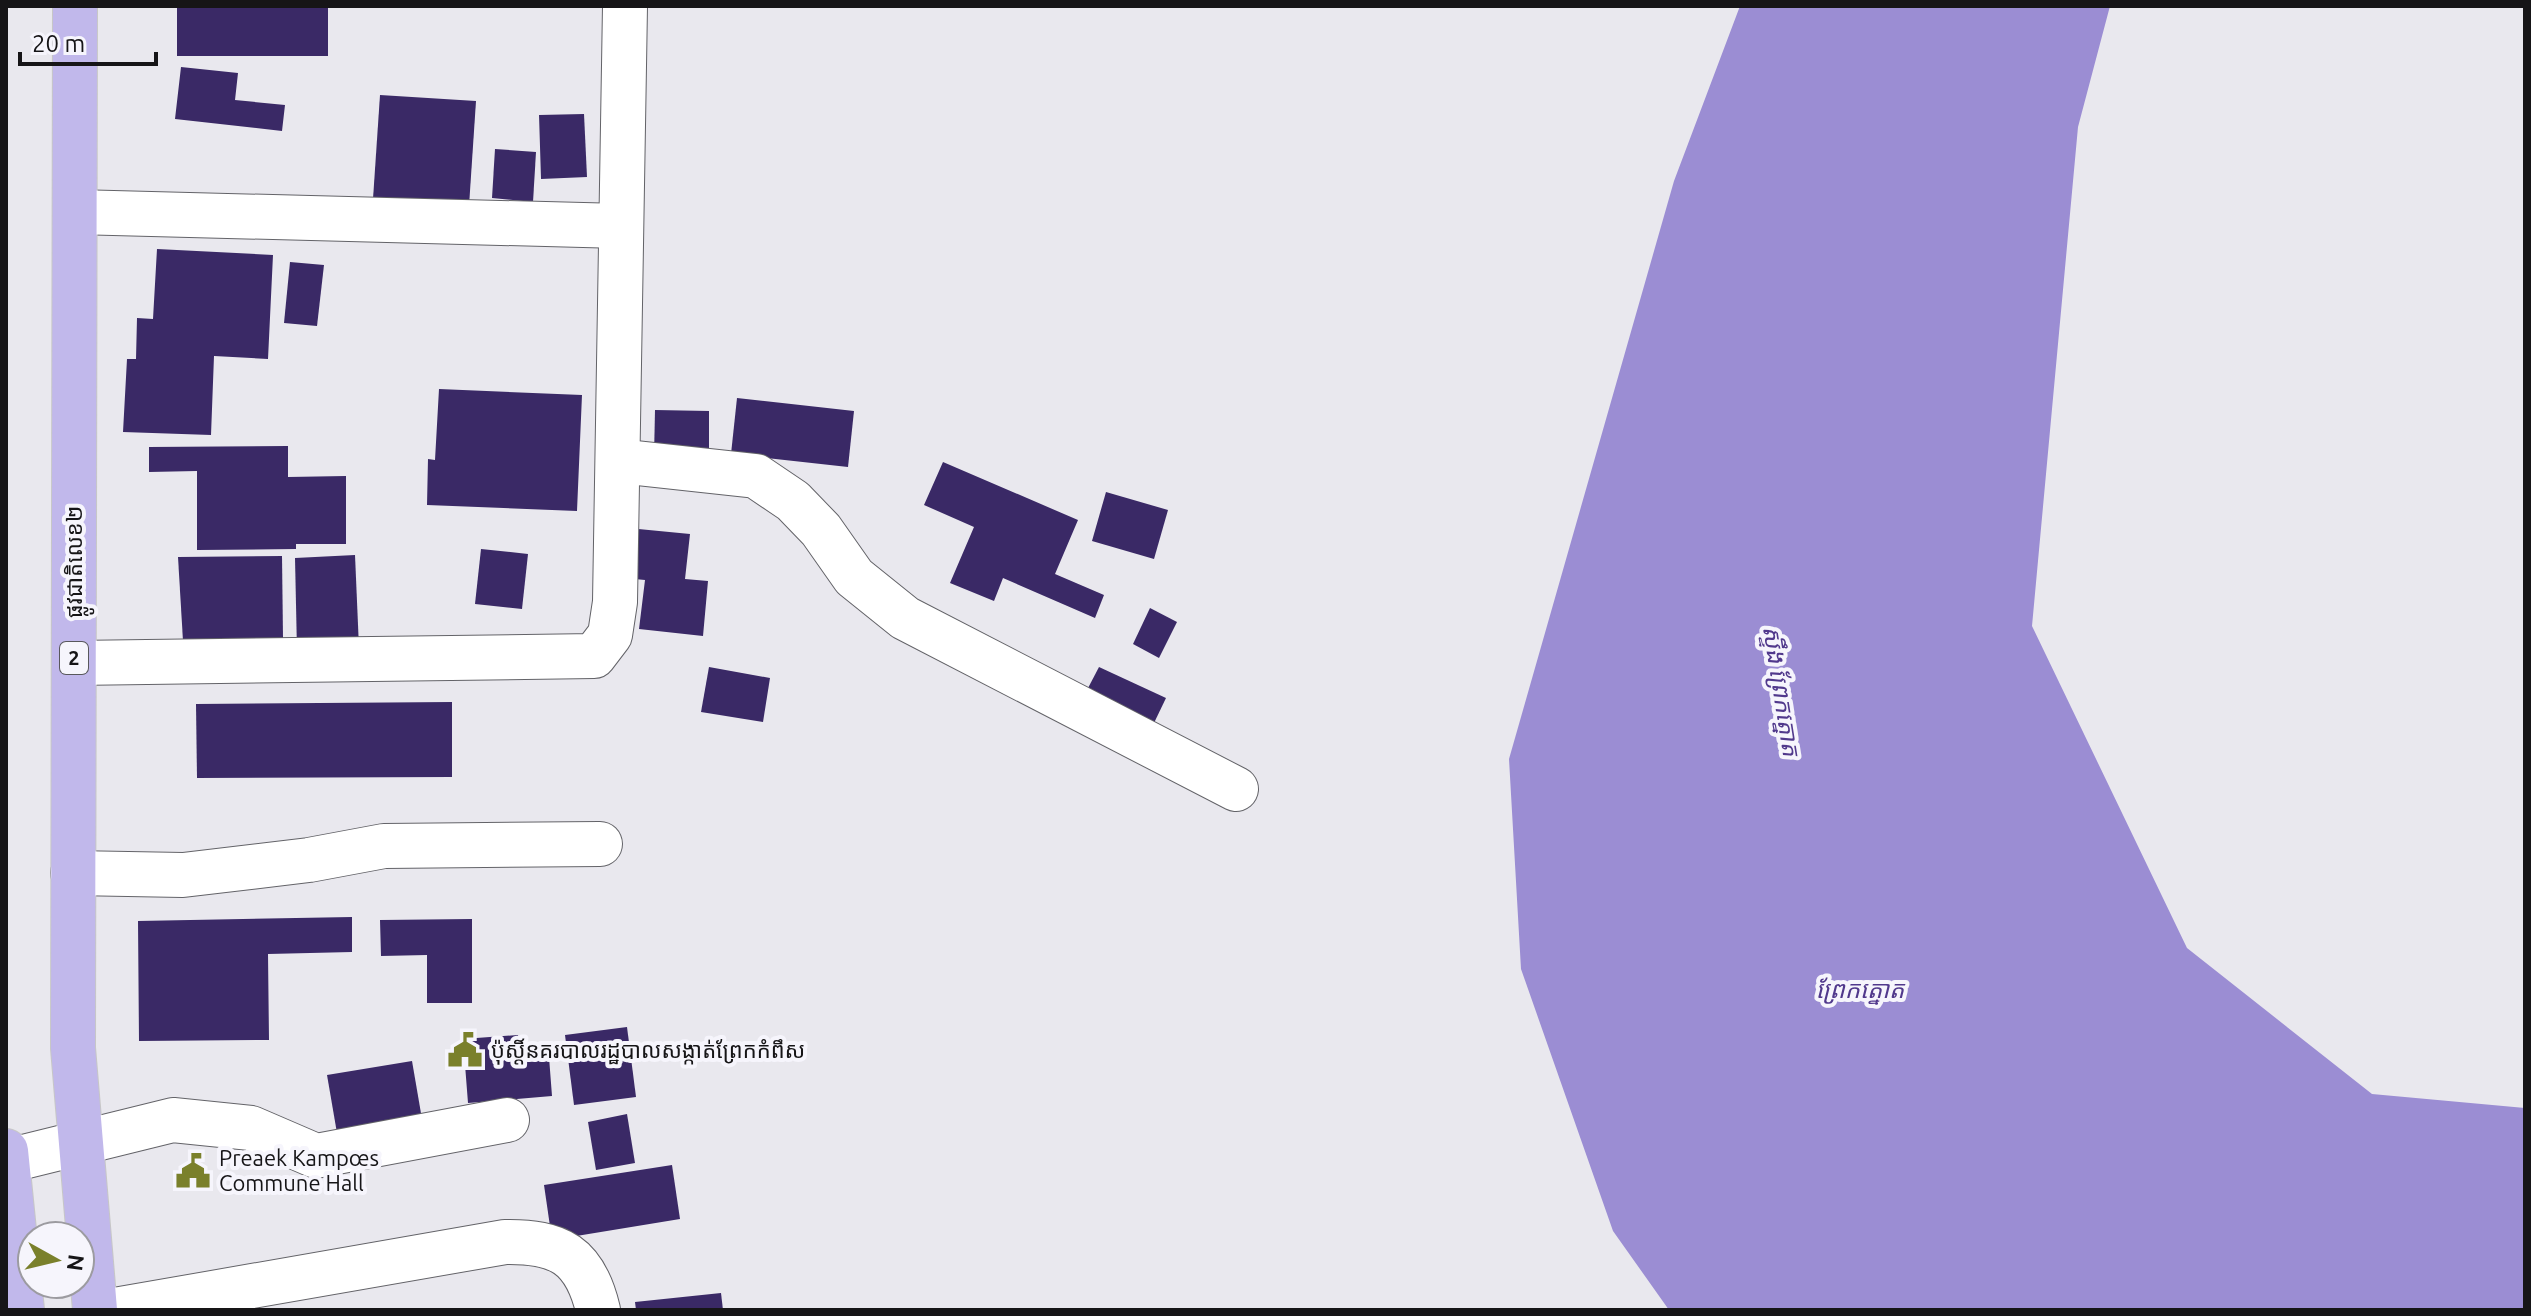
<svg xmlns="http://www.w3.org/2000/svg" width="2531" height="1316" font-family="Ubuntu,'Noto Sans Khmer',sans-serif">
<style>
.water{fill:#9b8dd3}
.building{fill:#3a2966}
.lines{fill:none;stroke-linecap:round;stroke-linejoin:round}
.minor-casing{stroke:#636368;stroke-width:46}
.highway-casing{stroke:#c7c7c7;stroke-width:46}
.minor{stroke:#fff;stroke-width:44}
.highway{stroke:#c1b8eb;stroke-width:44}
.labels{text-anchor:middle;stroke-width:8;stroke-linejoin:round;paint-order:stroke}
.shield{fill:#f6f5fc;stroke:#59585c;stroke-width:2}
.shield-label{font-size:20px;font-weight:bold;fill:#161517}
.street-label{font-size:22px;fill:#161517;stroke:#f6f5fc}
.poi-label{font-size:22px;fill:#161517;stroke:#f6f5fc;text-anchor:start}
.water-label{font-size:24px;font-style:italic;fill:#51398c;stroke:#f6f5fc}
</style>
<rect width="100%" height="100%" fill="#e9e8ee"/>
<!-- water -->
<polygon class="water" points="1740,6 2110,6 2078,127 2032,626 2187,948 2372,1094 2525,1108 2525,1310 1669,1310 1613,1231 1521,969 1509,759 1674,181"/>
<!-- building -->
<g class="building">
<rect x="177" y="6" width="151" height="50"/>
<polygon points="181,67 238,73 235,100 285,105 282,131 175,119"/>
<polygon points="380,95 476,101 469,206 373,199"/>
<polygon points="584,114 587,177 541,179 539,115"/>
<polygon points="495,149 536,152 533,202 492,198"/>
<polygon points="157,249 273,255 268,359 214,356 211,435 123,432 127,359 136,359 137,318 153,319"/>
<polygon points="290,262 324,265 317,326 284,323"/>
<polygon points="439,389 582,395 577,511 427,505 428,459 435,460"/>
<polygon points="737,398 854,411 848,467 731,454"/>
<polygon points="655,410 709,411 709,458 654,457"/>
<polygon points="288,446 288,477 346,476 346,544 296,544 296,549 197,550 197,471 149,472 149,447"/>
<polygon points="943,462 1078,520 1055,574 1104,595 1095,618 1003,578 994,601 950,583 974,527 924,505"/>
<polygon points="1106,492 1168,510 1154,559 1092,541"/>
<polygon points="628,528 690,534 685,579 708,581 703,636 639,629 645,580 624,578"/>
<polygon points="481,549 528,554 522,609 475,604"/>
<polygon points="355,555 359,648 297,651 295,558"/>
<polygon points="282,556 283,638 183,641 178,557"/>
<polygon points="1150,608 1177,622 1159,658 1133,644"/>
<polygon points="709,667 770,678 763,722 701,712"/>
<polygon points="1099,667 1166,698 1154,723 1087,690"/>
<polygon points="452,702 452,777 197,778 196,704"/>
<polygon points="352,917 352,952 268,954 269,1040 139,1041 138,921"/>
<polygon points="472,919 472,1003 427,1003 427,955 381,956 380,920"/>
<polygon points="627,1027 636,1097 574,1105 565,1035"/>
<polygon points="518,1035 520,1059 549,1057 552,1096 468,1103 463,1039"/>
<polygon points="412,1061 423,1125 338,1139 327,1075"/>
<polygon points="627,1114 635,1163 596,1170 588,1122"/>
<polygon points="672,1165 680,1219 552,1240 544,1185"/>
<polygon points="721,1293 723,1310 636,1310 635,1302"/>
</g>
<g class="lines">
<!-- minor casing -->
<g class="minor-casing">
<g id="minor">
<polyline points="75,212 621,226"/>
<polyline points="618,461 756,476 793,501 821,530 854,577 905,618 1236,789"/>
<polyline points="74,663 594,656 610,635 615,602 625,6"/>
<polyline points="73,873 183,875 309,860 384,846 600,844"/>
<polyline points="7,1161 173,1120 251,1128 316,1156 507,1120"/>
<path d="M 115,1310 L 505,1242 C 559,1241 585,1255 598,1310"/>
</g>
</g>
<!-- highway casing -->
<g class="highway-casing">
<g id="highway">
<polyline points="75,6 73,1048 95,1310"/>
<polyline points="6,1151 22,1310"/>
</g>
</g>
<!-- minor -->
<use href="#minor" class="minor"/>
<!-- highway -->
<use href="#highway" class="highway"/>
</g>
<!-- icons -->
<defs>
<g id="civic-bare" transform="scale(2.76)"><path d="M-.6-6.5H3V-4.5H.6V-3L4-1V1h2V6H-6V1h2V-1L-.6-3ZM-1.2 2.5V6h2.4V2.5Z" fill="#7a802b" stroke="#f6f5fc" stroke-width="2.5" paint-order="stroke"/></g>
</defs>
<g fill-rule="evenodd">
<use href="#civic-bare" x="465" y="1050"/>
<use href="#civic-bare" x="193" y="1171"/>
</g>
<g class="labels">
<!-- shield labels -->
<rect class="shield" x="60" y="642" width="28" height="32" rx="6"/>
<g class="shield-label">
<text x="74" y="665">2</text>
</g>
<!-- street labels -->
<g class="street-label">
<text transform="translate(74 562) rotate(-90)" y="8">ផ្លូវជាតិលេខ២</text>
</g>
<!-- poi labels -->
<g class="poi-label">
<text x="491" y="1058">ប៉ុស្តិ៍នគរបាលរដ្ឋបាលសង្កាត់ព្រែកកំពឹស</text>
<text x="219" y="1166">Preaek Kampœs<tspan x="219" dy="25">Commune Hall</tspan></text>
</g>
<!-- water labels -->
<g class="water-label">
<text transform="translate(1781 691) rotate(81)" y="8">ស្ទឹង ព្រែកត្នោត</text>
<text x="1860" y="998">ព្រែកត្នោត</text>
</g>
</g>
<!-- border -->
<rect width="2531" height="1316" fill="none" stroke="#161517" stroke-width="16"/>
<!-- north arrow -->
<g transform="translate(56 1260) rotate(98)"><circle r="38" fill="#f6f5fc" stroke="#9c9ba0" stroke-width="2"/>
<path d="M0-6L14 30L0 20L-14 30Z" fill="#7a802b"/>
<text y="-12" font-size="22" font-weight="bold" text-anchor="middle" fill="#161517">N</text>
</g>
<!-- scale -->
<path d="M20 52v12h136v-12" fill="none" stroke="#161517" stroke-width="4"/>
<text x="32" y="52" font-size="24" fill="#161517" stroke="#f6f5fc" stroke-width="6" paint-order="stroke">20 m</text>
</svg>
